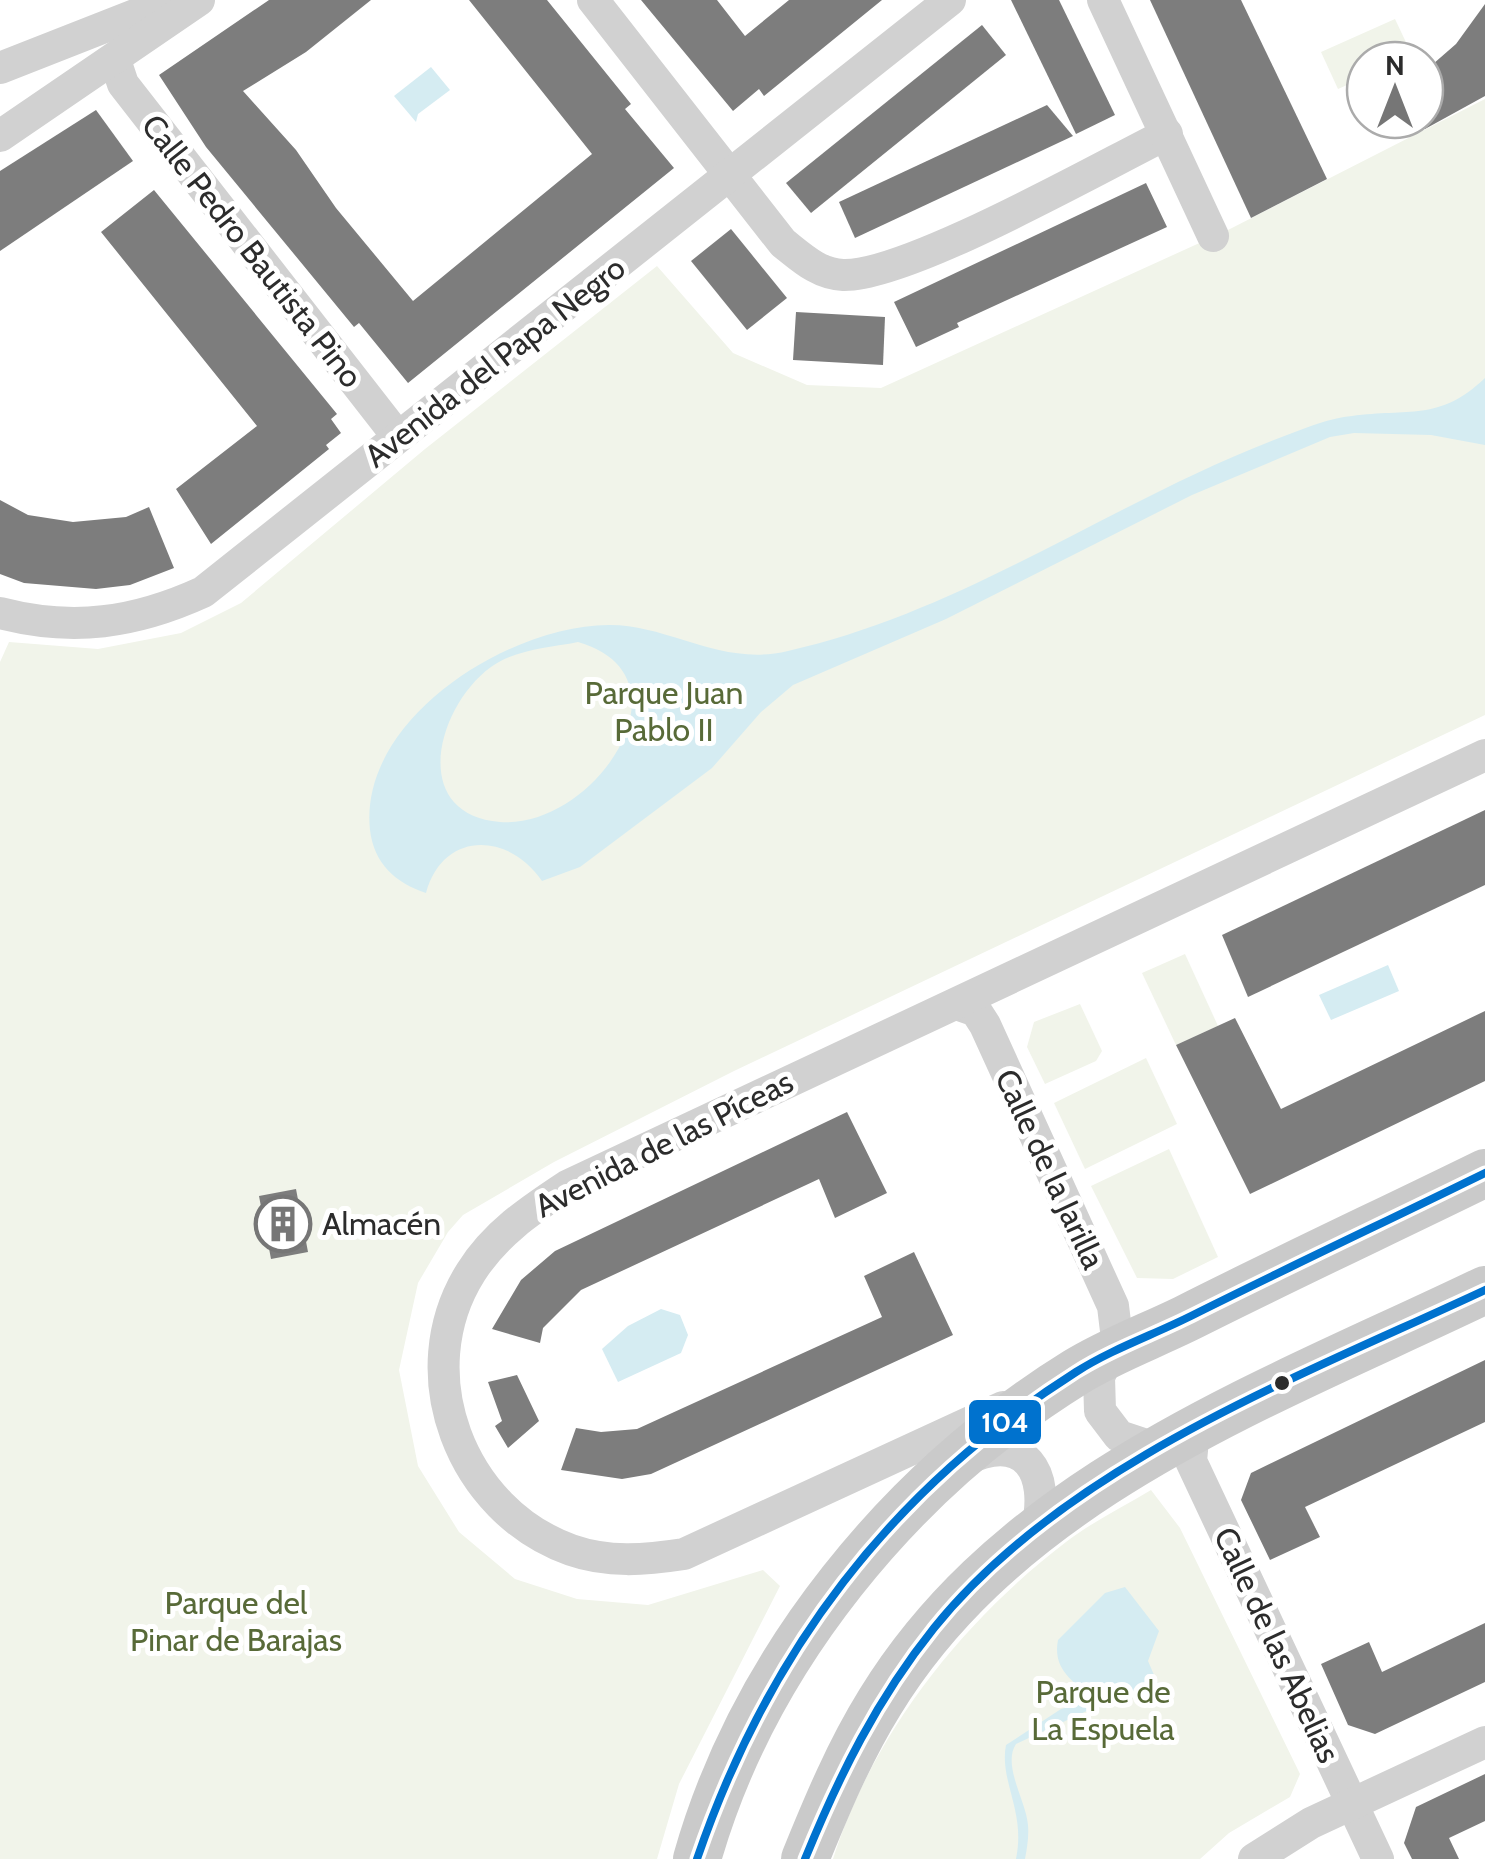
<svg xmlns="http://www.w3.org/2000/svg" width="1485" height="1859" font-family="Cabin,sans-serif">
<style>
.green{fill:#f1f4ea}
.water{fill:#d5ecf2;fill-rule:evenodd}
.building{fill:#7d7d7d}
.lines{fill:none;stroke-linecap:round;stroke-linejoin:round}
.minor{stroke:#d1d1d1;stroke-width:32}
.secondary{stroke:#cacaca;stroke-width:48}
.bus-1-casing{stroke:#fff;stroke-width:15}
.bus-1{stroke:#0072ce;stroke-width:8}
.bus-dot{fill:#2c2c2c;stroke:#fff;stroke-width:4}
.labels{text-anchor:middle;stroke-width:10;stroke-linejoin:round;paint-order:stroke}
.street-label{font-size:32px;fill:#2c2c2c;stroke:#fff}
.park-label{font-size:32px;fill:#586a38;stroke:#fff}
.poi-label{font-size:32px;fill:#2c2c2c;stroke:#fff;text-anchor:start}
.line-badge{stroke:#fff;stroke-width:4}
.badge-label{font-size:28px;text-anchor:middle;font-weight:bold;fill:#fff}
</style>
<rect width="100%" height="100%" fill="#fff"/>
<!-- green -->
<g class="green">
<polygon points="1395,19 1412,55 1401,60 1365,60 1365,77 1338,89 1321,52"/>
<polygon points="1485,99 1485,715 734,1071 554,1162 463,1215 448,1232 418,1283 399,1370 418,1466 459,1532 515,1579 577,1599 648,1605 763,1570 780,1586 679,1784 657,1859 0,1859 0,662 9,642 98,649 181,633 241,603 425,449 657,266 733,353 807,385 881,388 1228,230"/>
<polygon points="1185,954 1218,1026 1176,1045 1142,973"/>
<polygon points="1080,1004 1102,1051 1096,1061 1045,1084 1027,1047 1034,1022"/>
<polygon points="1146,1058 1177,1124 1085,1169 1054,1103"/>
<polygon points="1169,1149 1218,1257 1173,1279 1137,1278 1091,1186"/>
<path d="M 1151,1490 L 1180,1528 L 1300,1774 L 1290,1797 L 1229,1833 L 1200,1859 L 833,1859 C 872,1735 962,1621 1066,1542 C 1092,1522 1123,1507 1151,1490 Z"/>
</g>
<!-- water -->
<g class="water">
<polygon points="431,67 450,90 418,114 416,122 394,96"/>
<path d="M 1485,378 L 1485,445 L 1431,435 L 1354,433 L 1330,437 L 1192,495 L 946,619 L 793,685 L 761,712 L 712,768 L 580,867 L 542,881 C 509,832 443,830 426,893 C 396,883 374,864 370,830 C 358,718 512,624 610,625 C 670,625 721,667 788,651 C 967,611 1117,498 1287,435 C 1308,427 1330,418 1352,416 C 1408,408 1439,422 1485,378 ZM 578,642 C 697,676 595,829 500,822 C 408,814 437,706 491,667 C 516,649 549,648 578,642 Z"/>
<polygon points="1388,965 1399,991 1331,1020 1319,995"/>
<polygon points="661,1309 680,1315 688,1335 681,1353 618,1382 602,1349 628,1326"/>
<path d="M 1125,1587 L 1159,1631 L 1148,1661 L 1161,1691 L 1149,1699 L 1117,1688 L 1093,1708 L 1016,1744 C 1002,1765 1026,1801 1028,1825 C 1029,1837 1027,1848 1025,1859 L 1016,1859 C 1026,1811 999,1781 1006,1745 L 1061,1709 L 1094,1700 C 1075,1682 1052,1671 1058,1640 L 1105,1593 Z"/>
</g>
<!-- building -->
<g class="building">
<polygon points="269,0 371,0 306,52 243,91 296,150 336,208 413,301 592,154 469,0 547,0 631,104 625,109 674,168 408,383 359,323 354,327 206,147 159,75"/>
<polygon points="641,0 717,0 745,36 789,0 882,0 764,96 759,89 733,111"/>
<polygon points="1011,0 1059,0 1115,115 1076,134"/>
<polygon points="1150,0 1241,0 1327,179 1251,218"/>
<polygon points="1485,4 1485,96 1425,129 1425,71 1456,44"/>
<polygon points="982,25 1006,55 811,213 786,183"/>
<polygon points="1047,105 1073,136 855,238 839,202"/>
<polygon points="96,110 133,161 0,251 0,171"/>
<polygon points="1146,183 1167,227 957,323 959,327 916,347 894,302"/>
<polygon points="154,190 337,414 331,419 341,433 326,445 329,449 211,544 176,489 257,426 101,232"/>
<polygon points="731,229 787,298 747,330 691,261"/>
<polygon points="796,312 885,317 883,365 793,360"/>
<polygon points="0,500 28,515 73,522 126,517 149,507 174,568 130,585 96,589 24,583 0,574"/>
<polygon points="1485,810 1485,885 1248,997 1222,935"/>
<polygon points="1485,1011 1485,1081 1250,1194 1176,1045 1235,1018 1281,1109"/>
<polygon points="847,1112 887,1193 835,1218 819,1179 581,1290 543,1328 540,1343 492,1329 521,1280 555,1251"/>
<polygon points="296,1189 308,1252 271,1259 259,1196"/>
<polygon points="914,1252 953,1335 651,1474 622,1479 561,1470 576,1428 601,1432 637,1429 882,1317 864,1276"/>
<polygon points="1485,1360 1485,1422 1305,1507 1320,1537 1270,1560 1241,1500 1251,1473"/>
<polygon points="517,1375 539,1421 508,1448 495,1426 502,1421 488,1382"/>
<polygon points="1485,1623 1485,1682 1375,1734 1348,1725 1321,1664 1369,1642 1382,1672"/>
<polygon points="1485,1774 1485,1821 1449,1838 1459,1859 1412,1859 1404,1843 1416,1807"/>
</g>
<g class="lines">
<!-- minor -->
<g class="minor">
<path d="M 593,0 L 783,243 C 801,257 818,274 843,275 C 907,277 1102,166 1167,134"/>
<polyline points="1103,0 1213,236"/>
<polyline points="115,60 123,84 398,437"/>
<polyline points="0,68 173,0"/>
<polyline points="0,136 199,0"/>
<path d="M 0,613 C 73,632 135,623 203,592 L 950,0"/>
<polyline points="956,1004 976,1011 985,1025 1113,1306 1117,1339 1099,1377 1100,1411 1119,1436 1158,1449"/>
<path d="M 1003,1407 L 684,1554 C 645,1560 608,1563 571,1550 C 461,1511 407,1373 471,1272 C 495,1234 529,1211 567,1186 L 1485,755"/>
<polyline points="1194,1429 1191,1461 1378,1859"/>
<path d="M 965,1460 C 1026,1431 1050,1473 1037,1528"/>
<polyline points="1254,1859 1311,1823 1485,1742"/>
</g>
<!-- secondary -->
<g class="secondary">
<path d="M 697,1859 C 754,1659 900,1481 1076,1372 C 1110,1351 1148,1337 1185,1319 C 1284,1269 1385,1222 1485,1173"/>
<path d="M 805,1859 C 827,1805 849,1752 880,1702 C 1013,1485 1267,1395 1485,1290"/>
</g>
<!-- bus-1 casing -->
<g class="bus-1-casing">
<g id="bus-1">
<path d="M 697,1859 C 768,1652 890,1490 1076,1372 C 1112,1349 1153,1335 1191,1316 C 1289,1267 1387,1221 1485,1173"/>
<path d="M 805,1859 C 839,1776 877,1699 934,1628 C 1066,1464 1299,1377 1485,1290"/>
</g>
</g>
<!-- bus-1 -->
<use href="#bus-1" class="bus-1"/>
</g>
<!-- icons -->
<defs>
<g id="building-ring" transform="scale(2.875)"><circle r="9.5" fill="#fff" stroke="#767676" stroke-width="1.5"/><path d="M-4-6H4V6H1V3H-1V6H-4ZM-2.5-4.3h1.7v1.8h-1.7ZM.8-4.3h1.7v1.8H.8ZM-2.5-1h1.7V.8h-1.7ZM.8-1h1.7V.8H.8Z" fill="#767676"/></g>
</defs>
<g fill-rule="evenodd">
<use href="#building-ring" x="283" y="1224"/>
</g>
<!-- markers -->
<circle class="bus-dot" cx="1282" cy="1383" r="9"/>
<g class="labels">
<!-- street labels -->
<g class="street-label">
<text transform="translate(252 251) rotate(52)" y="11">Calle Pedro Bautista Pino</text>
<text transform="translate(495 362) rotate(-38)" y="11">Avenida del Papa Negro</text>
<text transform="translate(664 1144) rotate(-27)" y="11">Avenida de las Píceas</text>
<text transform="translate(1050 1169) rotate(65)" y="11">Calle de la Jarilla</text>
<text transform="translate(1277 1645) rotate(65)" y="11">Calle de las Abelias</text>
</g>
<!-- park labels -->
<g class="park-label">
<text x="664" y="704">Parque Juan<tspan x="664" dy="37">Pablo II</tspan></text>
<text x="236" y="1614">Parque del<tspan x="236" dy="37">Pinar de Barajas</tspan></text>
<text x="1103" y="1703">Parque de<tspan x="1103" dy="37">La Espuela</tspan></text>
</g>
<!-- poi labels -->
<g class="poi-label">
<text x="322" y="1235">Almacén</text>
</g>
</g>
<rect class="line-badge" x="967" y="1398" width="76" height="48" rx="10" fill="#0072ce"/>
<g class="badge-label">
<text x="1005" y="1432">104</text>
</g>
<!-- north arrow -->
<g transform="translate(1395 90)"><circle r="48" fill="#ffffff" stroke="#ababab" stroke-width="2.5"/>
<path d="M0-8L18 38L0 25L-18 38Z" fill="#767676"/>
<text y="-15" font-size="28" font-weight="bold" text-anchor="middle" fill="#2c2c2c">N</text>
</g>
</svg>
